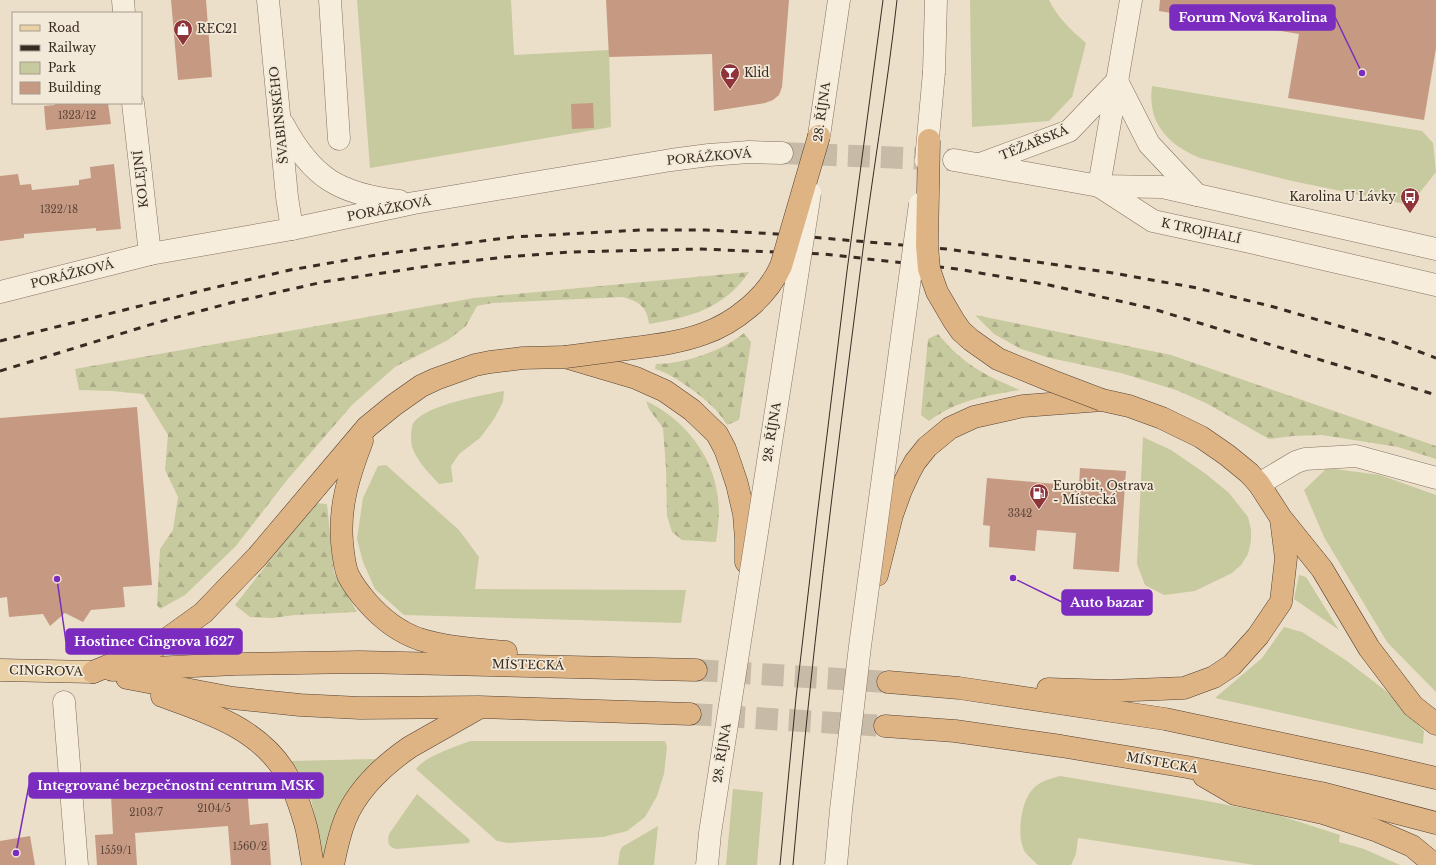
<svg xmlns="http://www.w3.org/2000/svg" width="1436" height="865" font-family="'Libre Baskerville',serif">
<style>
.green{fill:#c7c99e}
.forest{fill:url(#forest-firs)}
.building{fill:#c69982}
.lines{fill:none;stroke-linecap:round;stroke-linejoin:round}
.minor-tunnel{stroke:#c7bba7;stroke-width:22;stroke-dasharray:22 11;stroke-linecap:butt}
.trunk-tunnel{stroke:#c7bba7;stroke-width:22;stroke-dasharray:22 11;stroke-linecap:butt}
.minor-casing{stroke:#86715f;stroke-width:23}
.tertiary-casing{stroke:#86715f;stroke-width:23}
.primary-casing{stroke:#554033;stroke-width:23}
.trunk-casing{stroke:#554033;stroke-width:23}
.minor{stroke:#f6eddc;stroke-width:22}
.tertiary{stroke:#f6eddc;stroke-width:22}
.primary{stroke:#ead0a5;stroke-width:22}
.trunk{stroke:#deb484;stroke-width:22}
.tram{stroke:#382b21;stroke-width:1}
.rail{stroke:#382b21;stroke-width:3;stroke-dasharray:7 7;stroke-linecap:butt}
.tertiary-bridge-casing{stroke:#86715f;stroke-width:23;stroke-linecap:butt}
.trunk-bridge-casing{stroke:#554033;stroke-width:23;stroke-linecap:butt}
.tertiary-bridge{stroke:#f6eddc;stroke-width:22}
.trunk-bridge{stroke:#deb484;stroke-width:22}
.labels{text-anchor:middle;stroke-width:3.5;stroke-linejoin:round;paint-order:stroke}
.number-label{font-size:10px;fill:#5c4639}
.poi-label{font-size:12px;fill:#382b21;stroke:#f3e9d8;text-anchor:start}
.street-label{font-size:12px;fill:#382b21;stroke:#f3e9d8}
.leader{fill:none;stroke:#7b2cbf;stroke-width:1.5}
.callout-dot{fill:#7b2cbf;stroke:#f3e9d8;stroke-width:1.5}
.callout{fill:#7b2cbf;stroke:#7b2cbf;stroke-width:1.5}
.callout-label{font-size:13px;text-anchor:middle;font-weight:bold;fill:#fff}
</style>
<defs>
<pattern id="forest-firs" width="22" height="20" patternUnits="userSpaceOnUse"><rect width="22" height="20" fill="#c7c99e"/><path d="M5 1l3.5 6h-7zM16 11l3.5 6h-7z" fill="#acad88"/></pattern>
</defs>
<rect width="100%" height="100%" fill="#ebdfc9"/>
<!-- green -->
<g class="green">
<polygon points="357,0 511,0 514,55 609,50 611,127 370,168"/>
<path d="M 970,0 L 1049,0 C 1057,17 1071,30 1086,43 L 1072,97 L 1049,121 L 972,127 Z"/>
<path d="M 1152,86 L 1422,131 L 1433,143 L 1436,172 L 1410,205 L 1292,181 L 1200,158 C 1168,145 1147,123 1152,86 Z"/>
<path d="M 504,391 L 503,402 L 494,419 L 480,438 L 459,454 L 451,466 L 453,482 L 439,484 C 429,473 417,461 412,447 C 411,441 410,428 414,422 C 427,405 483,395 504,391 Z"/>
<polygon points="1143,437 1171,450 1206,474 1229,493 1248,517 1251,530 1251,541 1248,554 1241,565 1232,573 1195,591 1164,595 1145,585 1137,564"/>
<polygon points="386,465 459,530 479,557 475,589 686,590 681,623 404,615 375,589 363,562 357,539 363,498 378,466"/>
<polygon points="1327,468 1380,475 1436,495 1436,692 1387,642 1324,537 1304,490"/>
<polygon points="1299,575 1306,577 1339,630 1294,599"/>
<polygon points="1284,627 1302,632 1347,661 1386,691 1424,731 1423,744 1215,698 1262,658"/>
<path d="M 471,741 L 665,741 L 667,746 L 664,774 L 657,796 L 645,817 L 627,831 L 603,837 L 508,843 L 497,841 L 416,769 C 424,757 456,746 471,741 Z"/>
<path d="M 376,759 L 378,760 L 324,858 L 321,860 C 316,827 315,789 292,763 L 292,761 Z"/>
<path d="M 1060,776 L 1202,800 L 1278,815 L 1340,835 L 1339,842 L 1364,849 L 1400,865 L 1255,865 L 1078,838 L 1076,854 L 1071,865 L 1038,865 C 1034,861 1028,856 1025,852 C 1016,837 1021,802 1032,790 C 1039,781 1050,779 1060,776 Z"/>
<polygon points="733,789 763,792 757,865 726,865"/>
<path d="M 417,794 L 470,840 L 469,843 L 396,849 C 388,847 387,842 389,834 Z"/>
<polygon points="658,826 654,865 618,865 620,851 622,847"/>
</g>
<!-- forest -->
<g class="forest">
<path d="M 749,272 C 724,309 690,317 649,324 C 647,306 639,302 623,297 L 493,303 L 477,306 L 466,326 L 448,340 L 395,367 L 352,405 L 287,480 L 236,546 L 185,595 L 160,609 L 157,605 L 160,549 L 173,530 L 178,497 L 165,470 L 168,435 L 143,394 L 112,391 L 79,390 L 75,369 L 474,298 Z"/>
<polygon points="975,315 1171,355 1436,446 1436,459 1398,447 1322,435 1293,436 1269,439 1206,403 1176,390 1121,373 1050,358 1021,349 994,334"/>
<path d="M 744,333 L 751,342 L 739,420 L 727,425 C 724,420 720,415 716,410 C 704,397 672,373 655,369 L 656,364 C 683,364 723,351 744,333 Z"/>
<path d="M 938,334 C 964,365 984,375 1020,390 C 986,396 958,400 929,421 L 921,415 L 928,339 Z"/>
<path d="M 646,401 C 684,419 714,456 718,499 C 720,513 718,528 716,542 L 682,540 L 672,532 L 667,516 L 666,468 L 663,428 L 649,409 Z"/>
<polygon points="315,503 327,504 334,573 357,612 295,615 272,618 250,617 235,605"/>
</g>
<!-- building -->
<g class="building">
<polygon points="171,0 206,0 212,77 178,80"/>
<polygon points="606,0 789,0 782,87 779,95 773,100 765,103 714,111 712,54 609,57"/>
<polygon points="1160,0 1436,0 1436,48 1424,120 1288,98 1299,34 1159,11"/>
<polygon points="55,103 108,103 111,124 46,130 44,106 55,105"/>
<polygon points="593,103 594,128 572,129 571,104"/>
<polygon points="114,164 121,229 96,231 96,228 24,234 24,238 0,241 0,176 18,174 20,185 31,184 32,190 79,185 79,180 91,178 90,167"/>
<polygon points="137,407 152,585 123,587 125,607 91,610 83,622 65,613 50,626 43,614 9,617 7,597 0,598 0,418"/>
<polygon points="1080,468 1126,471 1119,572 1073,569 1076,533 1037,530 1035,551 989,547 990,526 983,525 987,478 1079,486"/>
<polygon points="247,786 250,825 268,823 271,865 231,865 228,826 135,833 137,865 97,865 95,835 113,834 111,795"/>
<polygon points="30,836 35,865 0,865 0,841"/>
</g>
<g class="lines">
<!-- minor-tunnel -->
<polyline class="minor-tunnel" points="782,153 954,160"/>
<!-- trunk-tunnel -->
<g class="trunk-tunnel">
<polyline points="696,670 888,682"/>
<polyline points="690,714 885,726"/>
</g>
<!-- minor casing -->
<g class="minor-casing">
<g id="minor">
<polyline points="123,0 124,13"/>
<polyline points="268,0 287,197 292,229"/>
<polyline points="330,0 339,139"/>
<polyline points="1117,81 1149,144 1197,195"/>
<polyline points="133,103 150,254"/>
<path d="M 283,124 C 312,178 339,194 399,201"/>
<polyline points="954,160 1099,186 1162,187 1436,249"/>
<polyline points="980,164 1069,131 1117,81"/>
<polyline points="1099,186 1153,221 1250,242 1436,285"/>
<polyline points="1099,186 1131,0"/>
<polyline points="0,292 150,254 292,229 414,203 671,160 709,155 749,152 782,153"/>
<polyline points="1259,484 1296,462 1305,459 1356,456 1436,478"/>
<polyline points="64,702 77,865"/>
</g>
</g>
<!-- tertiary casing -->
<g class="tertiary-casing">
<g id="tertiary">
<polyline points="934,72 936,0"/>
<polyline points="819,136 839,0"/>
</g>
</g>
<!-- primary casing -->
<g class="primary-casing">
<polyline id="primary" points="0,670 93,672"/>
</g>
<!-- trunk casing -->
<g class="trunk-casing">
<g id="trunk">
<path d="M 362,441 C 349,475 339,506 342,542 C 343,553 344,565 348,575 C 353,585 360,594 367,602 C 381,618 399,632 419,639 C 447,648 477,649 506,652"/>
<polyline points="877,575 892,515 901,490 909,473 915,462 927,447 950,428 974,417 1023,406 1102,400 1129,406 1162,418 1201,437 1227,455 1249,473 1259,484 1281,518 1322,569 1369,648 1413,706 1436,724"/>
<polyline points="112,670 235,664 360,662 696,670"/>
<polyline points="93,672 157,646 203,613 257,557 367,427 394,405 421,386 436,379 475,365 490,362 523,358 565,357 636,378 665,391 692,410 717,434 725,449 731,466 737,484 744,514 746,539 746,562"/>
<polyline points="127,678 233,698 300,705 360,708 479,707 690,714"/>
<polyline points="888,682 959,688 1165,719 1367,762 1436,778"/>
<polyline points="1048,689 1110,691 1184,688 1214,677 1232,665 1258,636 1281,602 1286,558 1281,519"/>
<path d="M 162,696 C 207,712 258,728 285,772 C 294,787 300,806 305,823 C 309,836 310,851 313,865"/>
<polyline points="885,726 955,731 1061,746 1187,767 1321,793 1436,823"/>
<polyline points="1204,776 1235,794 1323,813 1375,830 1412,846 1435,865"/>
<path d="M 333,865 C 336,850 339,835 345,820 C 357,790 384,765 410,747 L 477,709"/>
</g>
</g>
<!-- minor -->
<use href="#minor" class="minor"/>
<!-- tertiary -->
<use href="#tertiary" class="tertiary"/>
<!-- primary -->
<use href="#primary" class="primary"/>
<!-- trunk -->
<use href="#trunk" class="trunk"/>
<!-- tram -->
<g class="tram">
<polyline points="780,865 796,698 817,517 847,271 883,0"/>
<path d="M 793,865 C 810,667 835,470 860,273 C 871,182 887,91 897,0"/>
</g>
<!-- rail -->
<g class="rail">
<polyline points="0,341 204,290 290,270 382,254 513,237 640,230 706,230 777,234 947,249 1113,273 1197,288 1274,307 1393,342 1436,358"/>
<polyline points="0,371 159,322 234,302 323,282 436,265 505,257 570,252 699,249 824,254 957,269 1049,285 1150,308 1436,395"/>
</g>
<!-- tertiary-bridge casing -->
<g class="tertiary-bridge-casing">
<g id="tertiary-bridge">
<polyline points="926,160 934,72"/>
<polyline points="707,865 710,833 810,193"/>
<polyline points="836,865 841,810 860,646 920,204"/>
</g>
</g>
<!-- trunk-bridge casing -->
<g class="trunk-bridge-casing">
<g id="trunk-bridge">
<polyline points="929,140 927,245 929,269 937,292 954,321 961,331 971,340 998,359 1052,381 1102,400"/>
<path d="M 565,357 C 588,354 611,351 634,348 C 658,345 681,342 703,334 C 735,323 767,297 781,266 L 819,136"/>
</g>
</g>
<!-- tertiary-bridge -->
<use href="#tertiary-bridge" class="tertiary-bridge"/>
<!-- trunk-bridge -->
<use href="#trunk-bridge" class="trunk-bridge"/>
</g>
<!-- icons -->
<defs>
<g id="shop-pin" transform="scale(1)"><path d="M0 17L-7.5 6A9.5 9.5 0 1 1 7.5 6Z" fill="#90343c" stroke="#f3e9d8"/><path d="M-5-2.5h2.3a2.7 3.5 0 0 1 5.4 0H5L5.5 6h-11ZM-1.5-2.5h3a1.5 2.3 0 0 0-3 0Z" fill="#fff"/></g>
<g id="bar-pin" transform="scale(1)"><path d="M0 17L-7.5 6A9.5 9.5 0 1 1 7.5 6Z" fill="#90343c" stroke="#f3e9d8"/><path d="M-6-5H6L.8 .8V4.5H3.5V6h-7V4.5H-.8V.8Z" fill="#fff"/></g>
<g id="bus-pin" transform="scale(1)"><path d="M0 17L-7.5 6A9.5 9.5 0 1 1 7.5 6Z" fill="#90343c" stroke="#f3e9d8"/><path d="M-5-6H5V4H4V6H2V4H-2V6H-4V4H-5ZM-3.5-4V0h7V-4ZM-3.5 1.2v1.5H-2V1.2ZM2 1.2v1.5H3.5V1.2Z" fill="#fff"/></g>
<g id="fuel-pin" transform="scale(1)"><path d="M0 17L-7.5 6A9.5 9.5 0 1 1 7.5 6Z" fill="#90343c" stroke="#f3e9d8"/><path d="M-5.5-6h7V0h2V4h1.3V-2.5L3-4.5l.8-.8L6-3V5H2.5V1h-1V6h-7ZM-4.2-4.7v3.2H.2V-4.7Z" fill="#fff"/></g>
</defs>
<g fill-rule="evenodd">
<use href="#shop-pin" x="183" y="29"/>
<use href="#bar-pin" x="730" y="73"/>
<use href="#bus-pin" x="1410" y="197"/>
<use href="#fuel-pin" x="1039" y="493"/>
</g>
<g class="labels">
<!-- number labels -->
<g class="number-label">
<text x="77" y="119">1323/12</text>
<text x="59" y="213">1322/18</text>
<text x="1020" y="517">3342</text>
<text x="214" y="812">2104/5</text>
<text x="146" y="816">2103/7</text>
<text x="250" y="850">1560/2</text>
<text x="116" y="854">1559/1</text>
</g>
<!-- poi labels -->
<g class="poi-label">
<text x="197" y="33">REC21</text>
<text x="744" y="77">Klid</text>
<text x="1396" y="201" text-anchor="end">Karolina U Lávky</text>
<text x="1053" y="490">Eurobit, Ostrava<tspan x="1053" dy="14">- Místecká</tspan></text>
</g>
<!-- street labels -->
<g class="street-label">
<text transform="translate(822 112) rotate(-82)" y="4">28. ŘÍJNA</text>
<text transform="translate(279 115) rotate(-96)" y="4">ŠVABINSKÉHO</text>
<text transform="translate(1034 143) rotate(-22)" y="4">TĚŽAŘSKÁ</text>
<text transform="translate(709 157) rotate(-5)" y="4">PORÁŽKOVÁ</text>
<text transform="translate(141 179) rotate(-96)" y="4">KOLEJNÍ</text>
<text transform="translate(389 209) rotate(-11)" y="4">PORÁŽKOVÁ</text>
<text transform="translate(1201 231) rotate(12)" y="4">K TROJHALÍ</text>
<text transform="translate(72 274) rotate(-14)" y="4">PORÁŽKOVÁ</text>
<text transform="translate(772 432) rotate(-81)" y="4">28. ŘÍJNA</text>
<text transform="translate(528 665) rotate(1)" y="4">MÍSTECKÁ</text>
<text transform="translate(46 671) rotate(1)" y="4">CINGROVA</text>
<text transform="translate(722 753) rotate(-81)" y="4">28. ŘÍJNA</text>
<text transform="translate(1162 763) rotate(10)" y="4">MÍSTECKÁ</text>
</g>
</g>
<!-- callouts -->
<path class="leader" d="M1362 73L1335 17M1013 578L1062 602M57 579L66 642M16 853L29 785"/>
<g class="callout-dot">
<circle cx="1362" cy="73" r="4"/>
<circle cx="1013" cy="578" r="4"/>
<circle cx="57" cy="579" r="4"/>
<circle cx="16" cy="853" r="4"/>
</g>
<g class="callout">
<rect x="1170" y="5" width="165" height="25" rx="4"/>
<rect x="1062" y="590" width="90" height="25" rx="4"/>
<rect x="66" y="629" width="176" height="25" rx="4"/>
<rect x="29" y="773" width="294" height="25" rx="4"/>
</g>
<g class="callout-label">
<text x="1253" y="22">Forum Nová Karolina</text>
<text x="1107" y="607">Auto bazar</text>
<text x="154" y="646">Hostinec Cingrova 1627</text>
<text x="176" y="790">Integrované bezpečnostní centrum MSK</text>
</g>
<!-- legend -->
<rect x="12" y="12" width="130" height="92" fill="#f3e9d8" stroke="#a89d8f"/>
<rect x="20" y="25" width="20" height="6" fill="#ead0a5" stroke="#a89d8f"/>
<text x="48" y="32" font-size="12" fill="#382b21">Road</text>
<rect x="20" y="45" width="20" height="6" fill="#382b21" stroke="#a89d8f"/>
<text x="48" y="52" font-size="12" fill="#382b21">Railway</text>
<rect x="20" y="62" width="20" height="12" fill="#c7c99e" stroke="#a89d8f"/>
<text x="48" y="72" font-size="12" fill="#382b21">Park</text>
<rect x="20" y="82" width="20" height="12" fill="#c69982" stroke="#a89d8f"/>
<text x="48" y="92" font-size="12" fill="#382b21">Building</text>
</svg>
